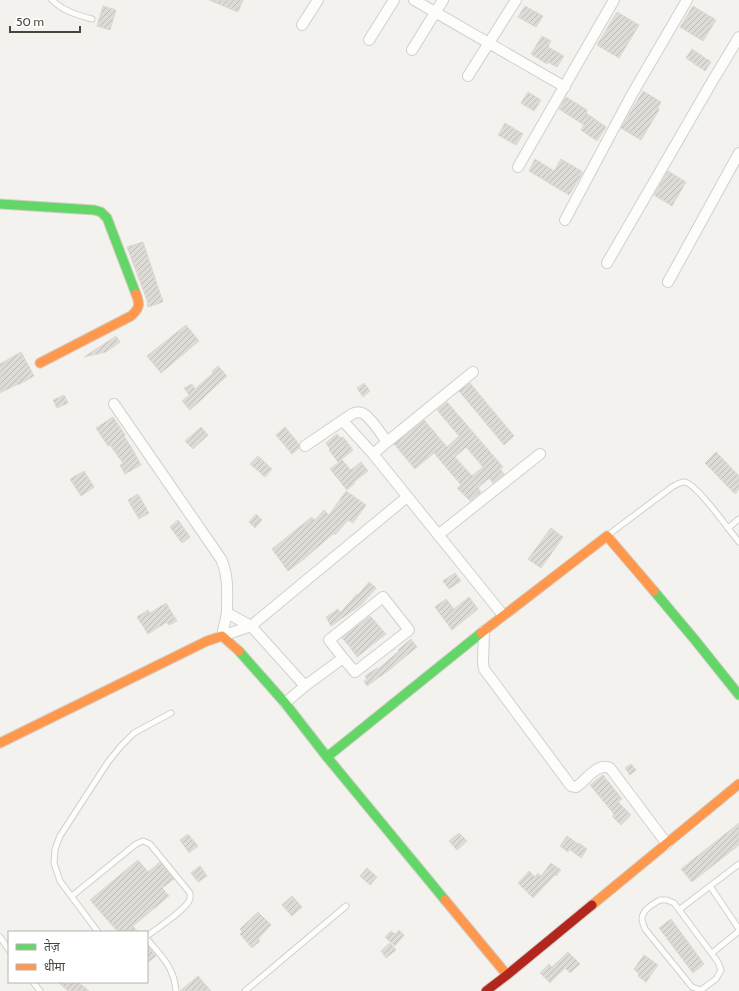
<svg xmlns="http://www.w3.org/2000/svg" width="739" height="991" font-family="Cabin,'Noto Sans Devanagari',sans-serif">
<style>
.building{fill:url(#building-hatch);stroke:#dcd9d4;fill-rule:evenodd}
.lines{fill:none;stroke-linecap:round;stroke-linejoin:round}
.lane-casing{stroke:#d2d0cb;stroke-width:7}
.street-casing{stroke:#d2d0cb;stroke-width:12}
.fast-casing{stroke:#d3cfc5;stroke-width:11}
.slow-casing{stroke:#d3cfc5;stroke-width:11}
.jam-casing{stroke:#d3cfc5;stroke-width:11}
.lane{stroke:#fdfdfc;stroke-width:5}
.street{stroke:#fdfdfc;stroke-width:10}
.fast{stroke:#63d668;stroke-width:9}
.slow{stroke:#ff974d;stroke-width:9}
.jam{stroke:#b3261e;stroke-width:9}
</style>
<defs>
<pattern id="building-hatch" width="6" height="6" patternUnits="userSpaceOnUse"><rect width="6" height="6" fill="#dedbd6"/><path d="M-1 1l2-2M0 6l6-6M5 7l2-2" fill="none" stroke="#c0bdb8"/></pattern>
</defs>
<rect width="100%" height="100%" fill="#f4f2ee"/>
<!-- building -->
<g class="building">
<polygon points="209,0 243,0 238,12"/>
<polygon points="103,6 116,10 110,30 97,26"/>
<polygon points="525,6 543,16 536,27 518,17"/>
<polygon points="693,6 716,20 703,41 680,27"/>
<polygon points="617,12 639,25 619,58 597,45"/>
<polygon points="542,36 551,41 548,47 564,56 557,67 548,62 547,64 531,54"/>
<polygon points="692,49 711,62 705,71 686,58"/>
<polygon points="643,91 661,102 658,108 659,110 641,140 621,128"/>
<polygon points="528,92 541,100 534,111 521,103"/>
<polygon points="566,97 587,110 586,113 606,127 597,141 581,130 584,125 559,109"/>
<polygon points="505,123 523,134 516,145 498,135"/>
<polygon points="535,159 554,171 561,159 583,172 569,195 529,171"/>
<polygon points="668,171 686,182 672,206 654,195"/>
<polygon points="143,242 163,302 148,307 147,300 127,247"/>
<polygon points="186,325 199,341 161,373 147,356"/>
<polygon points="116,336 120,342 106,352 84,357"/>
<polygon points="21,352 34,376 18,385 18,384 0,393 0,364"/>
<polygon points="218,366 227,376 190,410 182,401 189,395 184,388 192,384 195,389 213,373 212,371"/>
<polygon points="364,383 370,391 363,397 357,388"/>
<polygon points="470,383 514,436 504,445 459,391"/>
<polygon points="64,395 68,403 57,408 53,400"/>
<path d="M 447,402 L 503,467 L 500,469 L 504,474 L 493,483 L 489,478 L 478,488 L 481,492 L 470,501 L 457,488 L 461,485 L 434,453 L 415,469 L 394,444 L 424,420 L 447,447 L 459,436 L 437,410 ZM 466,447 L 483,467 L 472,476 L 455,457 Z"/>
<polygon points="113,417 125,435 124,436 133,450 141,465 125,474 120,465 123,463 110,445 108,446 96,428"/>
<polygon points="201,427 208,435 193,449 185,441"/>
<polygon points="285,427 299,444 299,448 292,454 276,435"/>
<polygon points="337,434 341,438 343,437 353,450 338,462 329,450 330,449 326,443"/>
<polygon points="716,452 739,476 739,489 735,494 705,463"/>
<polygon points="258,456 272,469 265,477 250,464"/>
<polygon points="342,460 351,470 361,462 368,471 354,482 355,483 347,490 330,469"/>
<polygon points="84,471 94,487 81,496 70,479"/>
<polygon points="346,491 366,505 353,523 348,520 335,535 334,533 304,559 288,571 272,549 312,517 315,520 324,510 329,515"/>
<polygon points="138,494 149,513 139,519 128,500"/>
<polygon points="256,514 262,520 255,528 249,522"/>
<polygon points="178,520 190,537 182,543 170,527"/>
<polygon points="551,528 563,537 541,568 528,559"/>
<polygon points="455,573 461,581 449,589 443,581"/>
<polygon points="369,582 376,588 361,605 331,626 326,617 338,609 340,613 357,594 358,595"/>
<polygon points="469,597 478,609 452,630 435,607 446,599 454,609"/>
<polygon points="166,603 177,621 169,625 167,622 148,634 137,617 148,610 150,613"/>
<polygon points="370,616 386,634 357,657 350,647 342,638"/>
<polygon points="411,639 417,647 388,671 367,686 364,681 367,679 365,676 377,668 378,669 399,651 398,650"/>
<polygon points="631,764 636,770 630,775 625,768"/>
<polygon points="603,775 622,799 618,802 631,815 621,825 612,816 614,814 590,785"/>
<polygon points="739,823 739,845 692,882 681,869"/>
<polygon points="459,833 467,841 457,850 449,841"/>
<polygon points="188,834 198,846 189,853 180,840"/>
<polygon points="567,836 578,844 579,843 587,849 581,858 569,849 568,852 560,846"/>
<polygon points="138,860 148,872 160,862 174,879 162,888 169,896 133,926 138,932 118,932 90,900"/>
<polygon points="551,863 561,870 556,876 555,875 533,898 518,883 529,871 535,877 538,873 541,876"/>
<polygon points="200,866 207,876 198,882 191,873"/>
<polygon points="367,868 377,877 370,885 360,876"/>
<polygon points="292,896 302,907 292,916 282,905"/>
<polygon points="258,912 271,925 258,939 260,941 252,948 240,934 242,932 240,929"/>
<polygon points="671,919 704,964 693,973 659,928"/>
<polygon points="399,930 404,935 395,946 385,937 391,931 395,934"/>
<polygon points="390,943 396,950 386,958 381,951"/>
<polygon points="147,945 156,956 147,963"/>
<polygon points="568,952 580,964 570,973 565,968 550,983 540,973 549,964 552,967"/>
<polygon points="644,955 658,965 646,982 638,976 639,974 634,969"/>
<polygon points="198,976 211,991 180,991"/>
<polygon points="58,982 78,982 89,991 68,991"/>
</g>
<g class="lines">
<!-- lane casing -->
<g class="lane-casing">
<g id="lane">
<path d="M 52,0 C 63,11 77,15 92,19"/>
<polyline points="739,519 728,528 739,542"/>
<path d="M 608,535 L 672,487 C 676,485 680,482 684,482 C 694,482 721,519 728,528"/>
<polyline points="710,886 739,929"/>
<path d="M 72,896 L 136,844 L 143,841 L 150,844 L 190,893 C 190,895 190,897 190,899 C 187,909 156,929 147,936"/>
<path d="M 660,900 L 667,900 L 674,903 L 718,962 L 721,970 L 716,979 L 701,990 L 692,987 L 645,929 C 644,926 642,922 642,919 C 642,910 653,904 660,900 Z"/>
<polyline points="680,909 739,864"/>
<polyline points="98,932 60,881 54,863 55,849 60,836 108,762 121,746 134,733 171,713"/>
<polyline points="0,937 9,950"/>
<path d="M 147,939 C 162,957 174,967 176,991"/>
<polyline points="712,953 739,931"/>
<polyline points="33,982 40,991"/>
<polyline points="245,991 346,906"/>
</g>
</g>
<!-- street casing -->
<g class="street-casing">
<g id="street">
<polyline points="414,0 565,87"/>
<polyline points="302,25 318,0"/>
<polyline points="369,40 394,0"/>
<polyline points="412,50 443,0"/>
<polyline points="468,76 516,0"/>
<polyline points="518,167 614,0"/>
<polyline points="565,220 631,96 687,0"/>
<polyline points="607,263 713,80 739,37"/>
<polyline points="668,282 739,153"/>
<path d="M 114,404 L 221,559 C 229,576 227,595 227,613"/>
<polyline points="343,421 373,454 503,615"/>
<path d="M 305,446 L 352,414 C 356,412 360,411 364,414 C 371,418 382,435 387,442"/>
<polyline points="373,454 387,442 473,372"/>
<polyline points="438,535 540,454"/>
<path d="M 484,631 L 483,663 L 484,669 L 568,782 L 571,786 L 576,787 C 586,781 597,762 610,768 L 667,844"/>
<polyline points="222,636 227,613 251,626 305,686 343,658 355,672 409,630 383,597 329,640 343,658"/>
<polyline points="222,636 251,626 407,497"/>
<polyline points="285,703 305,686"/>
</g>
</g>
<!-- fast casing -->
<g class="fast-casing">
<g id="fast">
<polyline points="0,204 94,210 101,212 107,218 136,294"/>
<polyline points="654,591 695,640 739,695"/>
<polyline points="239,651 285,703 327,757 445,900"/>
<polyline points="327,757 481,633"/>
</g>
</g>
<!-- slow casing -->
<g class="slow-casing">
<g id="slow">
<path d="M 40,363 L 131,316 C 140,308 140,304 136,294"/>
<polyline points="481,633 607,536 654,591"/>
<polyline points="0,743 207,641 222,636 239,651"/>
<polyline points="445,900 507,975"/>
<polyline points="592,905 739,784"/>
</g>
</g>
<!-- jam casing -->
<g class="jam-casing">
<polyline id="jam" points="486,991 507,975 592,905"/>
</g>
<!-- lane -->
<use href="#lane" class="lane"/>
<!-- street -->
<use href="#street" class="street"/>
<!-- fast -->
<use href="#fast" class="fast"/>
<!-- slow -->
<use href="#slow" class="slow"/>
<!-- jam -->
<use href="#jam" class="jam"/>
</g>
<!-- legend -->
<rect x="8" y="931" width="140" height="52" fill="#ffffff" stroke="#b7b4b0"/>
<rect x="16" y="944" width="20" height="6" fill="#63d668" stroke="#b7b4b0"/>
<text x="44" y="951" font-size="12" fill="#4b4439">तेज़</text>
<rect x="16" y="964" width="20" height="6" fill="#ff974d" stroke="#b7b4b0"/>
<text x="44" y="971" font-size="12" fill="#4b4439">धीमा</text>
<!-- scale -->
<path d="M10 26v6h70v-6" fill="none" stroke="#4b4439" stroke-width="2"/>
<text x="16" y="26" font-size="12" fill="#4b4439" stroke="#ffffff" stroke-width="3" paint-order="stroke">50 m</text>
</svg>
